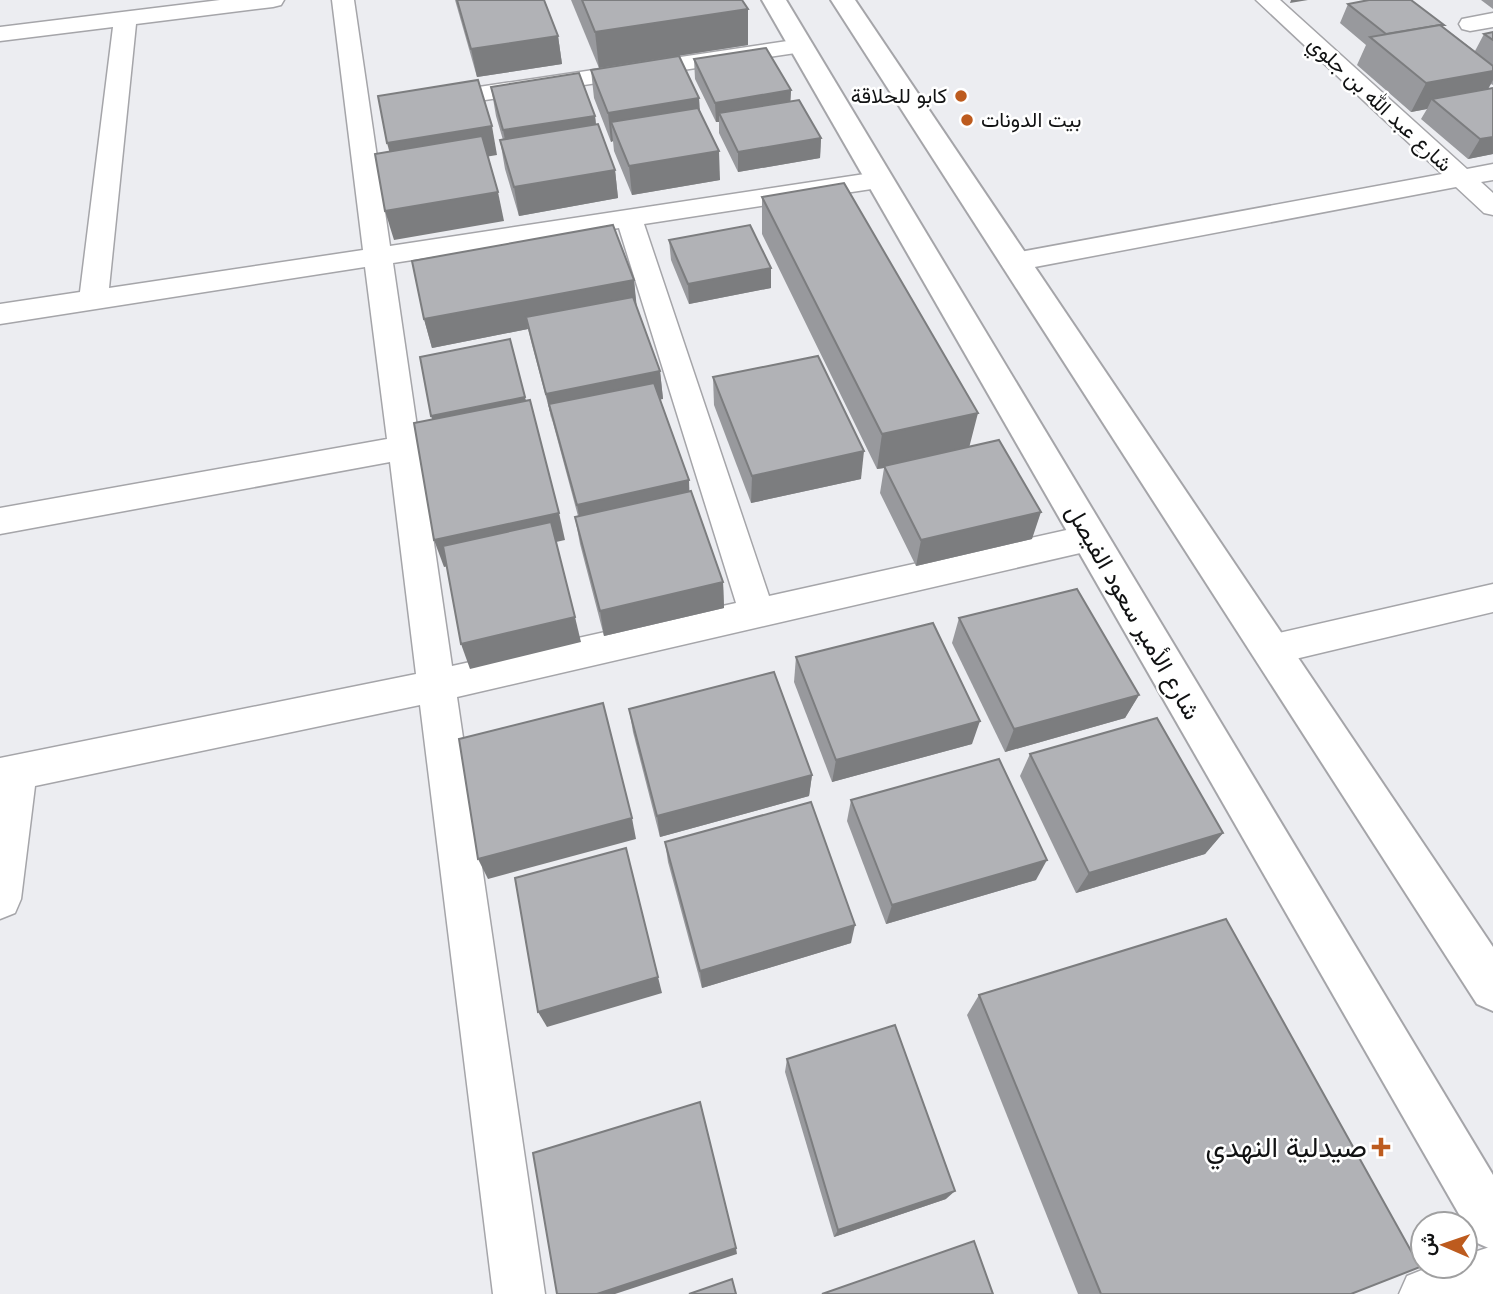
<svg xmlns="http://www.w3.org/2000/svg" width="1493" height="1294" font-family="Arial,Vazirmatn,sans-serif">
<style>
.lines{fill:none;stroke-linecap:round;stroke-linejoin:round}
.minor-casing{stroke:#a5a5a9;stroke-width:3}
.primary-casing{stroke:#a5a5a9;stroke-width:4}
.minor{fill:#fff;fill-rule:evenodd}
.primary{fill:#fff;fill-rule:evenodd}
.wall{fill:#98999d}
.shaded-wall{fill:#7c7d7f}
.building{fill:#b1b2b6;stroke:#7c7d7f;stroke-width:2}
.poi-dot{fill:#bd5b1e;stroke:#fff;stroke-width:2.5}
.labels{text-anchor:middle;stroke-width:5;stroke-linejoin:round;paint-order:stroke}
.far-poi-label{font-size:21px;fill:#111213;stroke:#fff;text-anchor:end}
.far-street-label{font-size:21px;fill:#111213;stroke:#fff}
.street-label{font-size:24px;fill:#111213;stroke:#fff}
.near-poi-label{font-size:28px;fill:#111213;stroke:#fff;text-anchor:end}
</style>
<rect width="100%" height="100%" fill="#ecedf1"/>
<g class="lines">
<!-- minor casing -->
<g class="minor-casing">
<g id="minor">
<path d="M 220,0 L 284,0 L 281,5 L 273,7 L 136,24 L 109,288 L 363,250 L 332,0 L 354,0 L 390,246 L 878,172 L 887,174 L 891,180 L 887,186 L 878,188 L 644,224 L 769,596 L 1089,525 L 1101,529 L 1106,538 L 1101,547 L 1089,551 L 457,697 L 545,1294 L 493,1294 L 420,705 L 35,786 L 21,899 L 15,913 L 0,919 L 0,758 L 416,674 L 390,462 L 0,534 L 0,508 L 387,439 L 365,267 L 0,324 L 0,304 L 80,292 L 113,27 L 0,41 L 0,27 ZM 619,228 L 736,603 L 452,666 L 393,263 Z"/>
<polygon points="1256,0 1280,0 1467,169 1493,164 1493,180 1481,182 1493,193 1493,215 1484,213 1456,187 1014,271 1004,268 1000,262 1004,256 1014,253 1442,174"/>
<polygon points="1493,13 1493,27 1470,31 1462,29 1459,24 1462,19"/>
<polygon points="801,39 809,41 813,46 809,51 432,108 423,106 420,101 423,96 432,94"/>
<polygon points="1493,584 1493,612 1270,665 1257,661 1252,650 1257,639 1270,635"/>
<polygon points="1493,1246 1493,1294 1399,1294 1407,1276 1432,1266 1465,1266 1465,1255"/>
</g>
</g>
<!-- primary casing -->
<g class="primary-casing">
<g id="primary">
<polygon points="762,0 786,0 1493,1175 1493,1250 1475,1242"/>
<polygon points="831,0 855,0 1493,947 1493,1011 1477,1004"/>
</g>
</g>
<!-- minor -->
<use href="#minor" class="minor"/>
<!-- primary -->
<use href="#primary" class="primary"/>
</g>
<!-- wall -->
<g class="wall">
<polygon points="455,0 544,0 558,36 562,64 477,77"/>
<polygon points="571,0 742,0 748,9 748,45 599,68"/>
<polygon points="1481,0 1493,0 1493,9"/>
<polygon points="1348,4 1443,27 1475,51 1484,34 1493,32 1493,85 1491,84 1488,89 1493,154 1468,159 1421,119 1427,109 1411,112 1357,65 1366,45 1340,23"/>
<polygon points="694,59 791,90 790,102 821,138 820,158 738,172 719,133 719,122 716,122 695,79"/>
<polygon points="591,70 699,98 700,111 720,180 632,195 614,151 613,141 611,142 594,98"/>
<polygon points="491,87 595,116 596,125 615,170 618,198 519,216 505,169 500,140 503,140 496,116"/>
<polygon points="762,197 970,447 1032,539 916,566 880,493 884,468 877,469 762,234"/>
<polygon points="669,240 771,268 771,288 689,304 671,260"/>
<polygon points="634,280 636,306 660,371 663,399 660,399 689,492 723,582 724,608 604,636 580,544 575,517 578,516 532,345 528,329 432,348 424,319"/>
<polygon points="713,377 861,479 751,503 714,405"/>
<polygon points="959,618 1139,695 1125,718 1005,752 952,643"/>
<polygon points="796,657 972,744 832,782 794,682"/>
<polygon points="629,709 812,775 809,796 660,837 633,732"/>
<polygon points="1030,754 1223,833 1205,854 1076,893 1020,776"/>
<polygon points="851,800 1036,880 886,924 847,821"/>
<polygon points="665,842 851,943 702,988 668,862"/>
<polygon points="979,995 1351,1294 1078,1294 967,1015"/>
<polygon points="787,1059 946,1199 834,1237 785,1072"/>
</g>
<!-- shaded-wall -->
<g class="shaded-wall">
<polygon points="1291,0 1308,0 1290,3"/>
<polygon points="748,9 748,45 599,68 595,32"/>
<polygon points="558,36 562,64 477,77 471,49"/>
<polygon points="1493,71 1493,80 1482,99 1432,99 1427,109 1411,112 1426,83"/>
<polygon points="791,90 790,110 719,113 719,122 716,122 715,103"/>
<polygon points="699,98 700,127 611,122 613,141 611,142 608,113"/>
<polygon points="595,116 598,144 509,159 503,130"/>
<polygon points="492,126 497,155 395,172 387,143"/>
<polygon points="1493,129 1493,154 1468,159 1480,139"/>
<polygon points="821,138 820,158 738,172 738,152"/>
<polygon points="719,151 720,180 632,195 629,166"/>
<polygon points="615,170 618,198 519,216 514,187"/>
<polygon points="498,192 504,221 394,240 385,211"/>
<polygon points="771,268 771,288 689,304 688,284"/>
<polygon points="634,280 637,309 526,317 528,329 432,348 424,319"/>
<polygon points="660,371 663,399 554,421 549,404 552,422 546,394"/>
<polygon points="525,397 530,416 437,435 431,416"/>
<polygon points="978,413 969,448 884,466 884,468 877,469 882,434"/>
<polygon points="864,451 861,479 751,503 752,476"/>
<polygon points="689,480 690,508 582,532 577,505"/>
<polygon points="1041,512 1032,539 916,566 921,540"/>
<polygon points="559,513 565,540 444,567 434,540"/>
<polygon points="723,582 724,608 604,636 600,611"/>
<polygon points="575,617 581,642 470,669 461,644"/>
<polygon points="1139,695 1125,718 1005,752 1014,729"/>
<polygon points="980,721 972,744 832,782 836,760"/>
<polygon points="812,775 809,796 660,837 657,816"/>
<polygon points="632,818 636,839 488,879 478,859"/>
<polygon points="1223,833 1205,854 1076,893 1089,873"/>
<polygon points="1047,860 1036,880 886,924 892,905"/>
<polygon points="855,925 851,943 702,988 700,971"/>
<polygon points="658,977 662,993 547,1027 538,1012"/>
<polygon points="955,1191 946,1199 834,1237 838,1230"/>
<polygon points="736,1248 737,1254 615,1294 597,1294"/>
</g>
<!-- building -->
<g class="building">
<polygon points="457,0 544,0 558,36 471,49"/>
<polygon points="582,0 742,0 748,9 595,32"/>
<polygon points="1369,0 1411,0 1444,25 1440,25 1386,34 1348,4"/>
<polygon points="1440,25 1493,66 1493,71 1426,83 1370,37"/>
<polygon points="1493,32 1493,40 1484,34"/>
<polygon points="766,48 791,90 715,103 694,59"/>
<polygon points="679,56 699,98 608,113 591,70"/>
<polygon points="579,73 595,116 503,130 491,87"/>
<polygon points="478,80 492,126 387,143 378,96"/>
<polygon points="1493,88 1493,137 1480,139 1432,99"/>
<polygon points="799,100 821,138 738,152 719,113"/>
<polygon points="698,108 719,151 629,166 611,122"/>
<polygon points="598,124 615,170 514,187 500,140"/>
<polygon points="482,136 498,192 385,211 375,154"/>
<polygon points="844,183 978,413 882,434 762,197"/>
<polygon points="613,225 634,280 424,319 412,261"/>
<polygon points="750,225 771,268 688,284 669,240"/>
<polygon points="633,297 660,371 546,394 526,317"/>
<polygon points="510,339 525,397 431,416 420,357"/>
<polygon points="818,356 864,451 752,476 713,377"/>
<polygon points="654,383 689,480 577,505 549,404"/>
<polygon points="530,400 559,513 434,540 414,423"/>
<polygon points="999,440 1041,512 921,540 884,466"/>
<polygon points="691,491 723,582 600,611 575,517"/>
<polygon points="551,522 575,617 461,644 443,546"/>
<polygon points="1077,589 1139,695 1014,729 959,618"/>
<polygon points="933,623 980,721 836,760 796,657"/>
<polygon points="774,672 812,775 657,816 629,709"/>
<polygon points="603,703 632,818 478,859 459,739"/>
<polygon points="1157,718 1223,833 1089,873 1030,754"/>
<polygon points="999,759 1047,860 892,905 851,800"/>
<polygon points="811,802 855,925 700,971 665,842"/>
<polygon points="626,848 658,977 538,1012 515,878"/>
<polygon points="1226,919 1420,1267 1351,1294 1101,1294 979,995"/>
<polygon points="895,1025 955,1191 838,1230 787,1059"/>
<polygon points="700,1102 736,1248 597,1294 557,1294 533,1153"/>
<polygon points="974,1241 993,1294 822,1294"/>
<polygon points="732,1279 736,1294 689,1294"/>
</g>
<!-- markers -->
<g class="poi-dot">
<circle cx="961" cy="96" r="7"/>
<circle cx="967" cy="120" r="7"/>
<path d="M1377.5 1136.5h7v7h7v7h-7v7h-7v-7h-7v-7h7z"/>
</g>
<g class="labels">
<!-- far-poi labels -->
<g class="far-poi-label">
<text x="947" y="103">كابو للحلاقة</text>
<text x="981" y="127" text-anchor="start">بيت الدونات</text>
</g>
<!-- far-street labels -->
<g class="far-street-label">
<text transform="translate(1380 104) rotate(43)" y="7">شارع عبد الله بن جلوي</text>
</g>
<!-- street labels -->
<g class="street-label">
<text transform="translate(1133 612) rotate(60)" y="8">شارع الأمير سعود الفيصل</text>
</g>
<!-- near-poi labels -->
<g class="near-poi-label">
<text x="1367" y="1157">صيدلية النهدي</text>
</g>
</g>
<!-- north arrow -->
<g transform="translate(1444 1245) rotate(272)"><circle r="33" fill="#ffffff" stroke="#a0a0a1" stroke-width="2"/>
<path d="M0-5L12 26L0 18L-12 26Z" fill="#bd5b1e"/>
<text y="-10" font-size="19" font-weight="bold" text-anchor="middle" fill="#111213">ش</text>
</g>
</svg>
